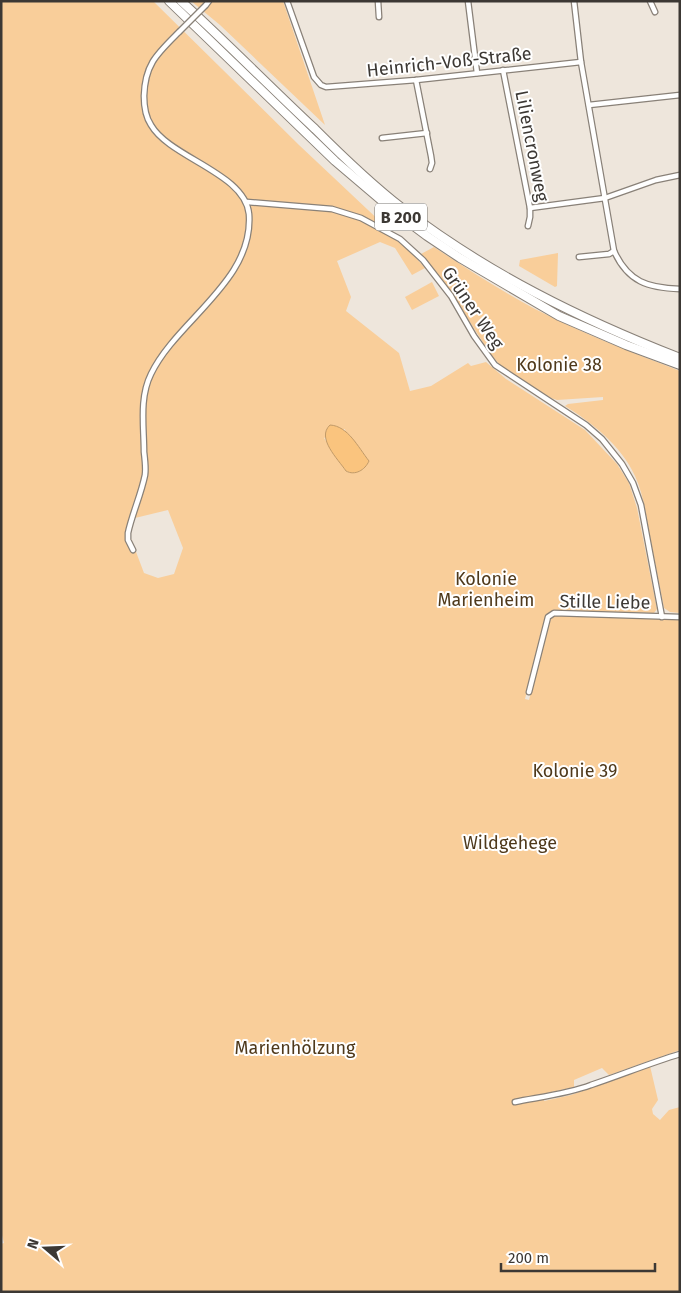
<svg xmlns="http://www.w3.org/2000/svg" width="681" height="1293" font-family="'Fira Sans',sans-serif">
<style>
.green{fill:#f9ce9a;fill-rule:evenodd}
.water{fill:#fac47e;stroke:#c19a68}
.lines{fill:none;stroke-linecap:round;stroke-linejoin:round}
.street-casing{stroke:#898178;stroke-width:7}
.highway-casing{stroke:#898178;stroke-width:10}
.street{stroke:#fff;stroke-width:4.5}
.highway{stroke:#fff;stroke-width:8}
.street-bridge-casing{stroke:#898178;stroke-width:7;stroke-linecap:butt}
.street-bridge{stroke:#fff;stroke-width:4.5}
.labels{text-anchor:middle;stroke-width:4;stroke-linejoin:round;paint-order:stroke}
.shield{fill:#fff;stroke:#767471;stroke-width:1}
.shield-label{font-size:16px;font-weight:bold;fill:#3c3834}
.street-label{font-size:18px;fill:#3c3834;stroke:#fff}
.park-label{font-size:18px;fill:#4f391b;stroke:#fff}
</style>
<rect width="100%" height="100%" fill="#eee6dc"/>
<!-- green -->
<g class="green">
<path d="M 1,1 L 153,1 L 299,145 L 402,242 L 425,268 L 412,275 L 395,248 L 380,242 L 337,261 L 351,297 L 346,311 L 399,353 L 410,391 L 431,386 L 468,363 L 471,366 L 486,362 L 506,379 L 585,430 L 617,464 L 629,483 L 637,508 L 657,609 L 654,613 L 555,611 L 550,613 L 545,618 L 525,699 L 529,700 L 549,621 L 555,615 L 680,619 L 680,1050 L 609,1075 L 602,1068 L 574,1080 L 574,1087 L 543,1094 L 544,1101 L 571,1095 L 650,1066 L 658,1100 L 652,1109 L 653,1114 L 660,1120 L 669,1110 L 680,1107 L 680,1292 L 1,1292 L 1,1244 L 4,1243 L 1,1231 ZM 345,429 L 350,473 L 346,471 L 324,438 ZM 168,510 L 183,548 L 174,574 L 158,578 L 144,573 L 130,536 L 135,518 Z"/>
<polygon points="191,1 283,1 325,125 220,25"/>
<path d="M 434,247 C 467,269 500,290 535,309 C 582,333 631,352 680,371 L 680,613 L 670,612 L 664,608 C 659,583 654,558 649,532 C 646,514 643,493 635,476 C 621,445 592,423 565,406 L 568,404 L 603,400 L 603,397 L 557,400 L 551,398 L 504,369 L 491,355 L 452,294 L 421,254 Z"/>
<polygon points="558,253 557,286 555,287 519,266 520,260"/>
<polygon points="432,282 439,296 412,310 405,297"/>
</g>
<!-- water -->
<path class="water" d="M 330,425 C 348,426 358,447 369,461 C 365,470 355,476 346,471 C 338,459 316,438 330,425 Z"/>
<g class="lines">
<!-- street casing -->
<g class="street-casing">
<g id="street">
<polyline points="287,1 314,77 321,85 326,87 416,80 581,62"/>
<polyline points="378,1 379,17"/>
<polyline points="468,1 477,73"/>
<path d="M 574,1 L 581,62 L 614,251 C 628,282 648,288 680,289"/>
<polyline points="650,1 655,12"/>
<polyline points="206,5 209,1"/>
<polyline points="503,70 530,208 530,217 528,226"/>
<polyline points="416,80 431,156 432,163 430,169"/>
<polyline points="589,105 680,95"/>
<polyline points="382,138 427,133"/>
<polyline points="247,202 332,209 361,218 400,239 423,260 451,296 474,336 495,365 586,425 602,439 622,464 633,483 641,505 662,617"/>
<polyline points="530,208 605,198 656,180 680,175"/>
<polyline points="579,257 609,254 614,251"/>
<path d="M 133,550 L 128,540 L 128,533 C 132,514 141,495 145,475 C 146,468 145,460 144,452 C 144,427 139,398 151,374 C 177,320 254,281 249,214 C 245,173 170,158 151,125 C 145,116 144,106 144,96 C 145,64 157,54 179,32"/>
<polyline points="529,692 547,621 548,617 554,613 680,617"/>
<path d="M 515,1102 C 540,1097 567,1094 591,1085 C 621,1075 650,1063 680,1054"/>
</g>
</g>
<!-- highway casing -->
<g class="highway-casing">
<g id="highway">
<polyline points="169,1 335,161 395,212 427,236 460,258 559,316 626,345 680,365"/>
<path d="M 181,1 C 227,43 270,87 315,129 C 342,156 371,184 402,208 C 487,273 580,319 680,358"/>
</g>
</g>
<!-- street -->
<use href="#street" class="street"/>
<!-- highway -->
<use href="#highway" class="highway"/>
<!-- street-bridge casing -->
<g class="street-bridge-casing">
<polyline id="street-bridge" points="179,32 206,5"/>
</g>
<!-- street-bridge -->
<use href="#street-bridge" class="street-bridge"/>
</g>
<g class="labels">
<!-- shield labels -->
<rect class="shield" x="375" y="203.5" width="52" height="27" rx="4"/>
<g class="shield-label">
<text x="401" y="223">B 200</text>
</g>
<!-- street labels -->
<g class="street-label">
<text transform="translate(449 62) rotate(-6)" y="6">Heinrich-Voß-Straße</text>
<text transform="translate(532 146) rotate(79)" y="6">Liliencronweg</text>
<text transform="translate(473 308) rotate(56)" y="6">Grüner Weg</text>
<text transform="translate(605 602) rotate(1)" y="6">Stille Liebe</text>
</g>
<!-- park labels -->
<g class="park-label">
<text x="559" y="371">Kolonie 38</text>
<text x="486" y="585">Kolonie<tspan x="486" dy="21">Marienheim</tspan></text>
<text x="575" y="777">Kolonie 39</text>
<text x="510" y="849">Wildgehege</text>
<text x="295" y="1054">Marienhölzung</text>
</g>
</g>
<!-- border -->
<rect width="681" height="1293" fill="none" stroke="#3c3834" stroke-width="5"/>
<!-- north arrow -->
<g transform="translate(45 1248) rotate(289)" stroke="#ffffff" stroke-width="4" paint-order="stroke">
<path d="M0-4L9 19L0 12L-9 19Z" fill="#3c3834"/>
<text y="-8" font-size="14" font-weight="bold" text-anchor="middle" fill="#3c3834">N</text>
</g>
<!-- scale -->
<path d="M501 1263v8h154v-8" fill="none" stroke="#3c3834" stroke-width="2.5"/>
<text x="508" y="1263" font-size="15" fill="#3c3834" stroke="#ffffff" stroke-width="4" paint-order="stroke">200 m</text>
</svg>
